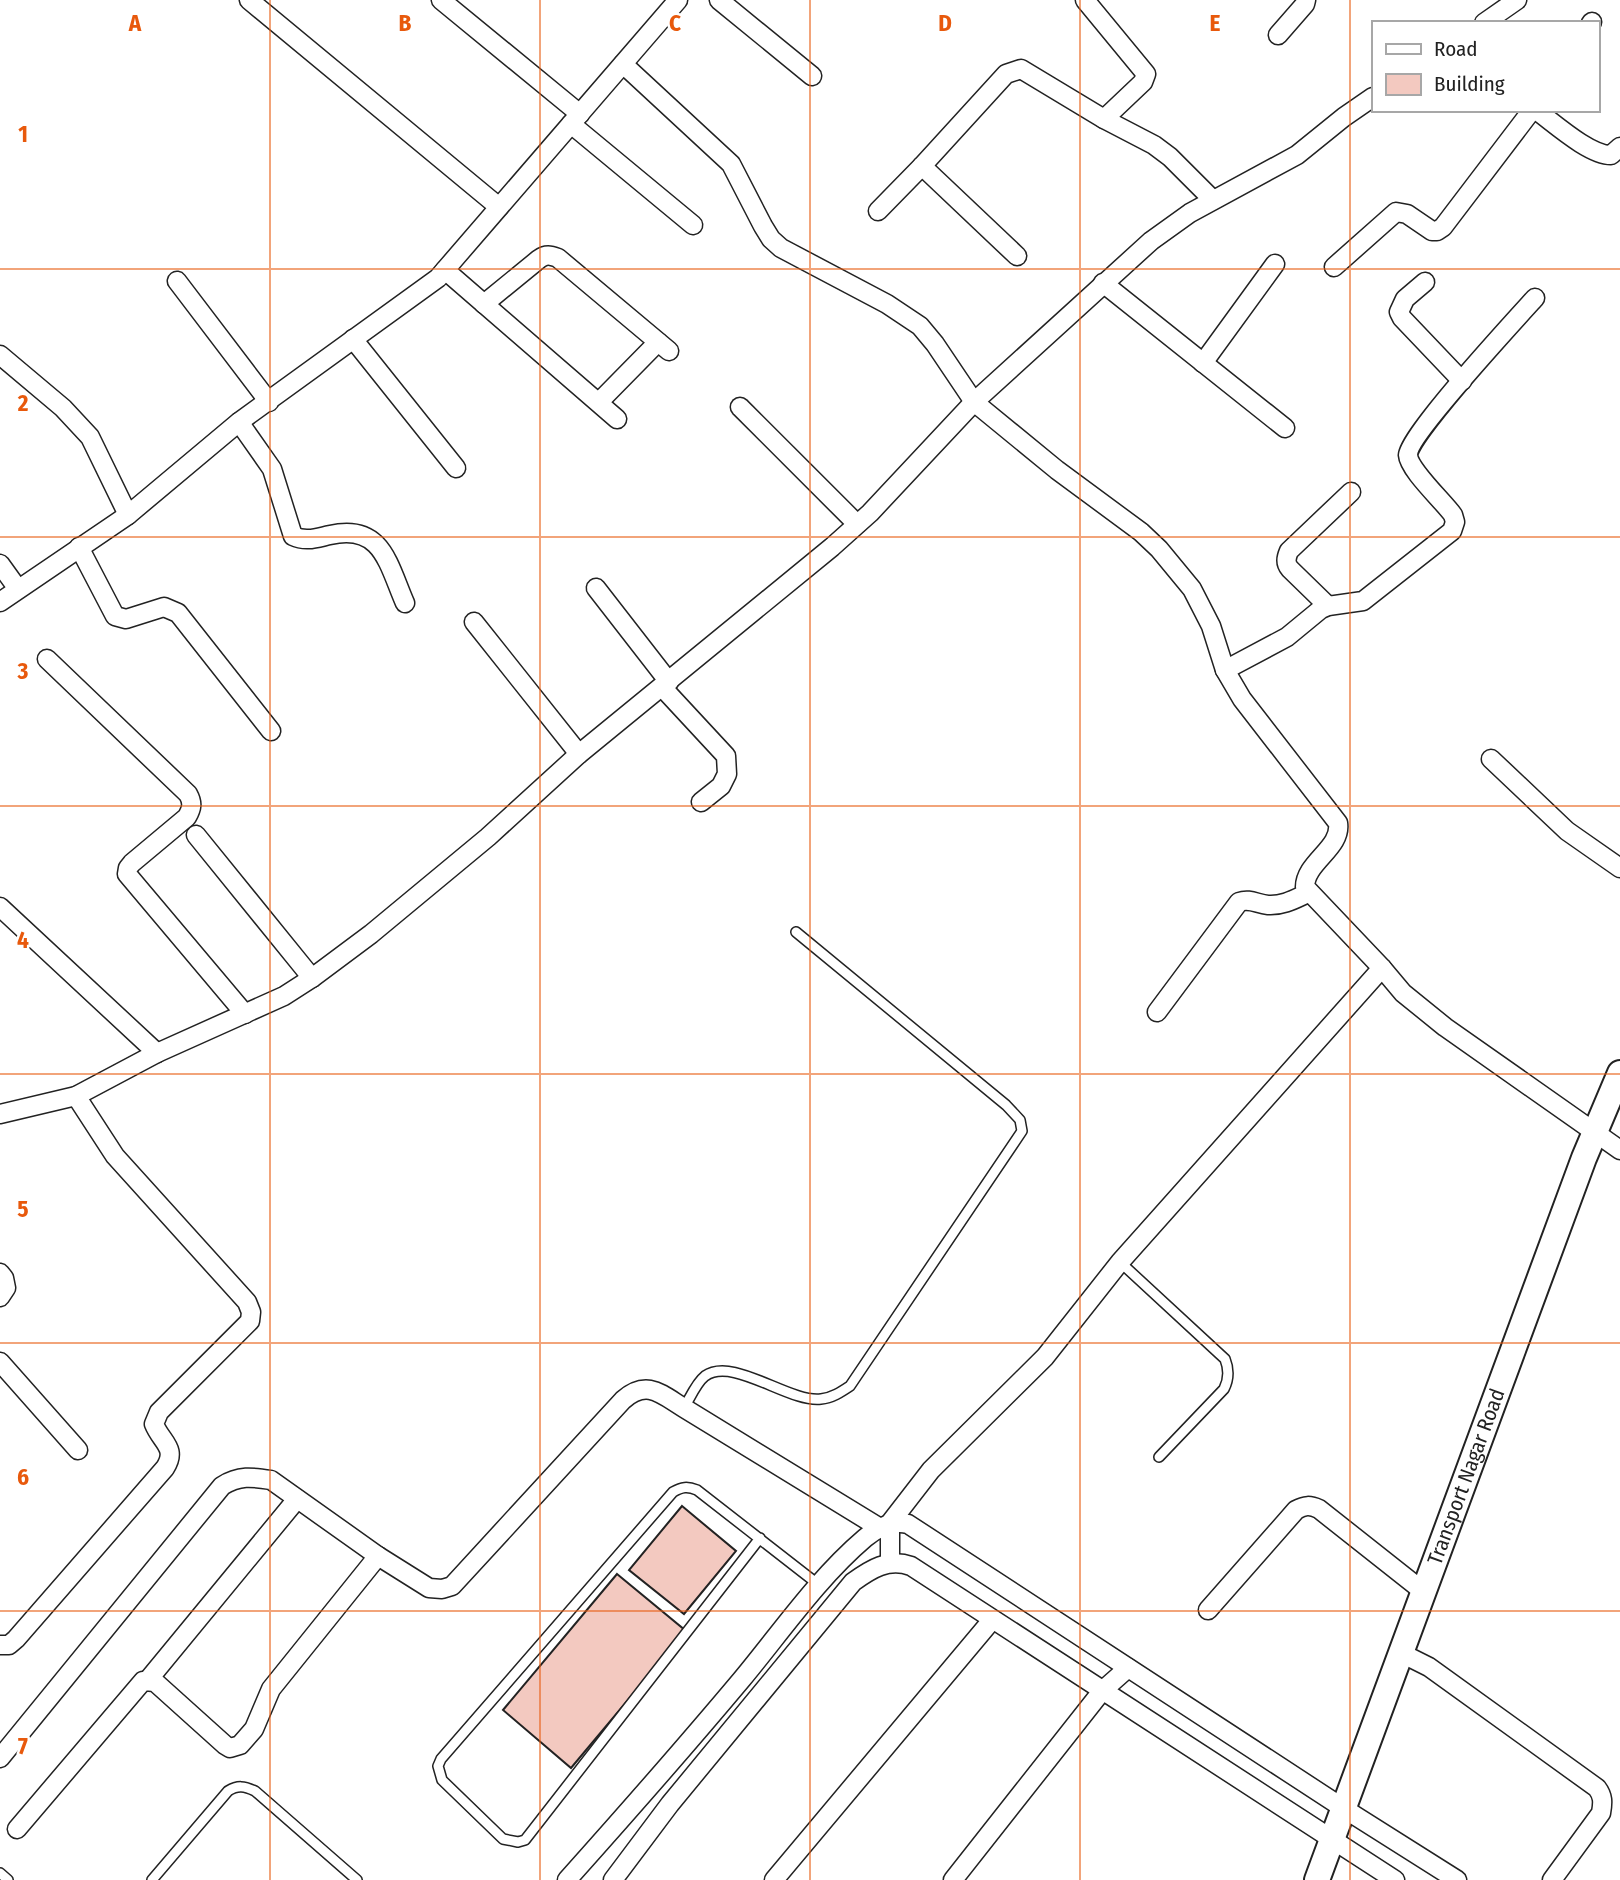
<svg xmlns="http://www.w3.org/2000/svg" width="1620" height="1880" font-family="'Fira Sans Condensed',sans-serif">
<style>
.building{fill:#f3c9c0;stroke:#222;stroke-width:2}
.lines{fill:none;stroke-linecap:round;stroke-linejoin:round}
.lane-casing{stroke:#222;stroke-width:12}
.street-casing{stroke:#222;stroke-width:21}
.secondary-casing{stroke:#222;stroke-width:28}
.lane{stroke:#fff;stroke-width:9}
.street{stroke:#fff;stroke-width:18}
.secondary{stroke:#fff;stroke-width:24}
.grid{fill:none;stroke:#e8590c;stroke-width:2;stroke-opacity:0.55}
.labels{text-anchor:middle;stroke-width:5;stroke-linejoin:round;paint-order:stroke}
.street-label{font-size:21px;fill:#222;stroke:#fff}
.grid-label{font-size:23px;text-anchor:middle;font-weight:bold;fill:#e8590c;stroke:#fff;stroke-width:5;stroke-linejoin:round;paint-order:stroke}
</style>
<rect width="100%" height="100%" fill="#fff"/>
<!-- building -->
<g class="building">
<polygon points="682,1506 736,1551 684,1614 629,1570"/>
<polygon points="617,1574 686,1631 571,1768 503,1710"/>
</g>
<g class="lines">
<!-- lane casing -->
<g class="lane-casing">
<g id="lane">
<path d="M 1120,1262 L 1225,1359 C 1229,1369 1229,1379 1224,1389 L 1159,1457"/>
<path d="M 684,1408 C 690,1398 696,1383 705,1376 C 733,1356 789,1403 821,1399 C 832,1398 841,1392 850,1386 L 1022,1131 L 1020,1120 L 1006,1105 L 796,932"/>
<path d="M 760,1538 L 525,1840 L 518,1842 L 503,1839 L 442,1780 L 438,1766 L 441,1759 L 673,1492 C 682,1487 687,1486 697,1490 L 819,1585"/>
<polyline points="0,1873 8,1880"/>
<path d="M 152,1880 L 228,1791 C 238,1785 244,1786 255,1791 L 357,1880"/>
</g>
</g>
<!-- street casing -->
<g class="street-casing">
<g id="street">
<polyline points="249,0 499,207"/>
<polyline points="441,0 580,114"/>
<polyline points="719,0 812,76"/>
<polyline points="1085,0 1146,74 1143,82 1104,119"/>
<polyline points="1484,23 1517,0"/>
<polyline points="1591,23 1592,22"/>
<polyline points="1278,35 1305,4 1306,0"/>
<path d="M 623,64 L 731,164 L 763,226 L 771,239 L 781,248 L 887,304 L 920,326 L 935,344 L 974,402 L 1057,470 L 1141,532 L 1159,549 L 1192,589 L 1211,626 L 1225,670 L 1242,699 L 1338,823 C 1342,848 1305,862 1305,887 L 1382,968"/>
<path d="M 1536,110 C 1554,123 1589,155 1611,155 L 1620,147"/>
<polyline points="571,124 693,225"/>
<polyline points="922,166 1017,256"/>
<polyline points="878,211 922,166 1006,74 1021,69 1104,119 1154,145 1170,157 1213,200"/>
<polyline points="1334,267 1396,212 1407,214 1432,231 1437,231 1443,227 1532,110"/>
<polyline points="445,270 617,419"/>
<polyline points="177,281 269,402"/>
<polyline points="1425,282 1405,299 1399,312 1402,318 1462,381"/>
<polyline points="1103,283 1285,428"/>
<path d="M 484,304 L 539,259 C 546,254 550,255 558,258 L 669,351"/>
<polyline points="353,339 456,468"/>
<polyline points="0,355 63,408 90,437 128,515"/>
<polyline points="1203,363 1275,264"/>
<polyline points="599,402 658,342"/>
<polyline points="740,407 857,524"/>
<path d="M 239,422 L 272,469 L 293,536 C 306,542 316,538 330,535 C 382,523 388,564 405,603"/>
<polyline points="79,547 115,616 126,619 164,607 178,613 271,731"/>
<polyline points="0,564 18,589"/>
<polyline points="596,588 669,682"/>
<polyline points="0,602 128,515 239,422 438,278 678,0"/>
<path d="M 1328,606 L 1290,569 C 1285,563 1286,558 1289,551 L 1351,492"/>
<polyline points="474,622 579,754"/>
<path d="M 47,659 L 188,794 C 193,803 192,808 187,817 L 132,863 L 128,868 L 127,874 L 245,1014"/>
<path d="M 1225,670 L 1287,637 L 1321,609 L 1328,606 L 1363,601 L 1452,531 L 1455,522 L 1453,515 C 1443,501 1409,470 1408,455 C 1408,436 1516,319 1535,298"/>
<polyline points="662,687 726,756 727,774 721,786 701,802"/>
<polyline points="1491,759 1567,831 1620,868"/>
<polyline points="196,835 312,978"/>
<polyline points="0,907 157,1053"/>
<path d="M 1157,1012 L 1239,902 C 1250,898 1257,904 1268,905 C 1283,906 1295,899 1308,893"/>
<polyline points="0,1114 76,1096 157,1053 284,996 312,978 371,934 488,837 579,754 832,547 870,513 974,402 1151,241 1190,213 1297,155 1344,117 1373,97"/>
<polyline points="0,1273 4,1278 6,1288 0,1297"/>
<polyline points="0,1362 78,1450"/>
<polyline points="890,1563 890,1523 931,1470 1045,1357 1120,1262 1382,968 1403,993 1445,1027 1620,1150"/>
<path d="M 1208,1610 L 1296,1510 C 1305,1505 1310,1505 1319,1509 L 1424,1592"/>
<path d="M 0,1645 L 9,1645 L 16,1639 L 165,1468 C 178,1448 161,1442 154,1424 L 159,1412 L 250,1321 L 251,1312 L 247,1302 L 115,1156 L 76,1096"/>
<path d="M 1401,1653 L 1429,1667 L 1597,1788 C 1603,1796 1603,1802 1601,1813 L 1552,1880"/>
<polyline points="148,1680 297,1499"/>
<path d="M 0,1758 L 222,1486 C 239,1475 252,1477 271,1480 L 378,1556 L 429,1588 L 442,1589 L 452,1586 L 623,1400 C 647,1379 661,1394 684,1408 L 880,1528"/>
<polyline points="17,1829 143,1681 155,1682 225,1745 230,1748 240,1745 254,1729 271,1689 378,1556"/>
<path d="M 567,1880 C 626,1814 685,1747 742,1679 C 781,1632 818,1578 865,1538 C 877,1528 892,1520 908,1524 L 1343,1808 L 1457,1880"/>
<path d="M 613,1880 L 670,1804 L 853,1582 C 871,1569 888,1558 911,1566 L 1395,1880"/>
<polyline points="774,1880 992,1620"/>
<polyline points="953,1880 1102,1691 1128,1668"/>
</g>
</g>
<!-- secondary casing -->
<g class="secondary-casing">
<g id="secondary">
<path id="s1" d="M 1317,1880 L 1584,1158 L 1620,1073"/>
</g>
</g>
<!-- lane -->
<use href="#lane" class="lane"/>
<!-- street -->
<use href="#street" class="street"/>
<!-- secondary -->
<use href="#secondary" class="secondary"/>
</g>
<!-- grid -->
<path class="grid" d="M 270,0 L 270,1880M 540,0 L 540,1880M 810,0 L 810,1880M 1080,0 L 1080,1880M 1350,0 L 1350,1880M 0,269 L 1620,269M 0,537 L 1620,537M 0,806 L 1620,806M 0,1074 L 1620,1074M 0,1343 L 1620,1343M 0,1611 L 1620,1611"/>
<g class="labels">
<!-- street labels -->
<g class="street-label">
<text dy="7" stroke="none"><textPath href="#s1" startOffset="430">Transport Nagar Road</textPath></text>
</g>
</g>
<g class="grid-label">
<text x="135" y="31">A</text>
<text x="405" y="31">B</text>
<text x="675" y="31">C</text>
<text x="945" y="31">D</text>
<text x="1215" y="31">E</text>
<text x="23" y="142">1</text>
<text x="23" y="411">2</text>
<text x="23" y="679">3</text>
<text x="23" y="948">4</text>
<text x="23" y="1217">5</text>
<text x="23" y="1485">6</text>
<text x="23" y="1754">7</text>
</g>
<!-- legend -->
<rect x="1372" y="21" width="228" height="91" fill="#ffffff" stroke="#a7a7a7" stroke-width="2"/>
<rect x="1386" y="44" width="35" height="10" fill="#ffffff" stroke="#a7a7a7" stroke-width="2"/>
<text x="1434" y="56" font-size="21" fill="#222222">Road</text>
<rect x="1386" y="74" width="35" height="21" fill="#f3c9c0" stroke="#a7a7a7" stroke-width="2"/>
<text x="1434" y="91" font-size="21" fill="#222222">Building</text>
</svg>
